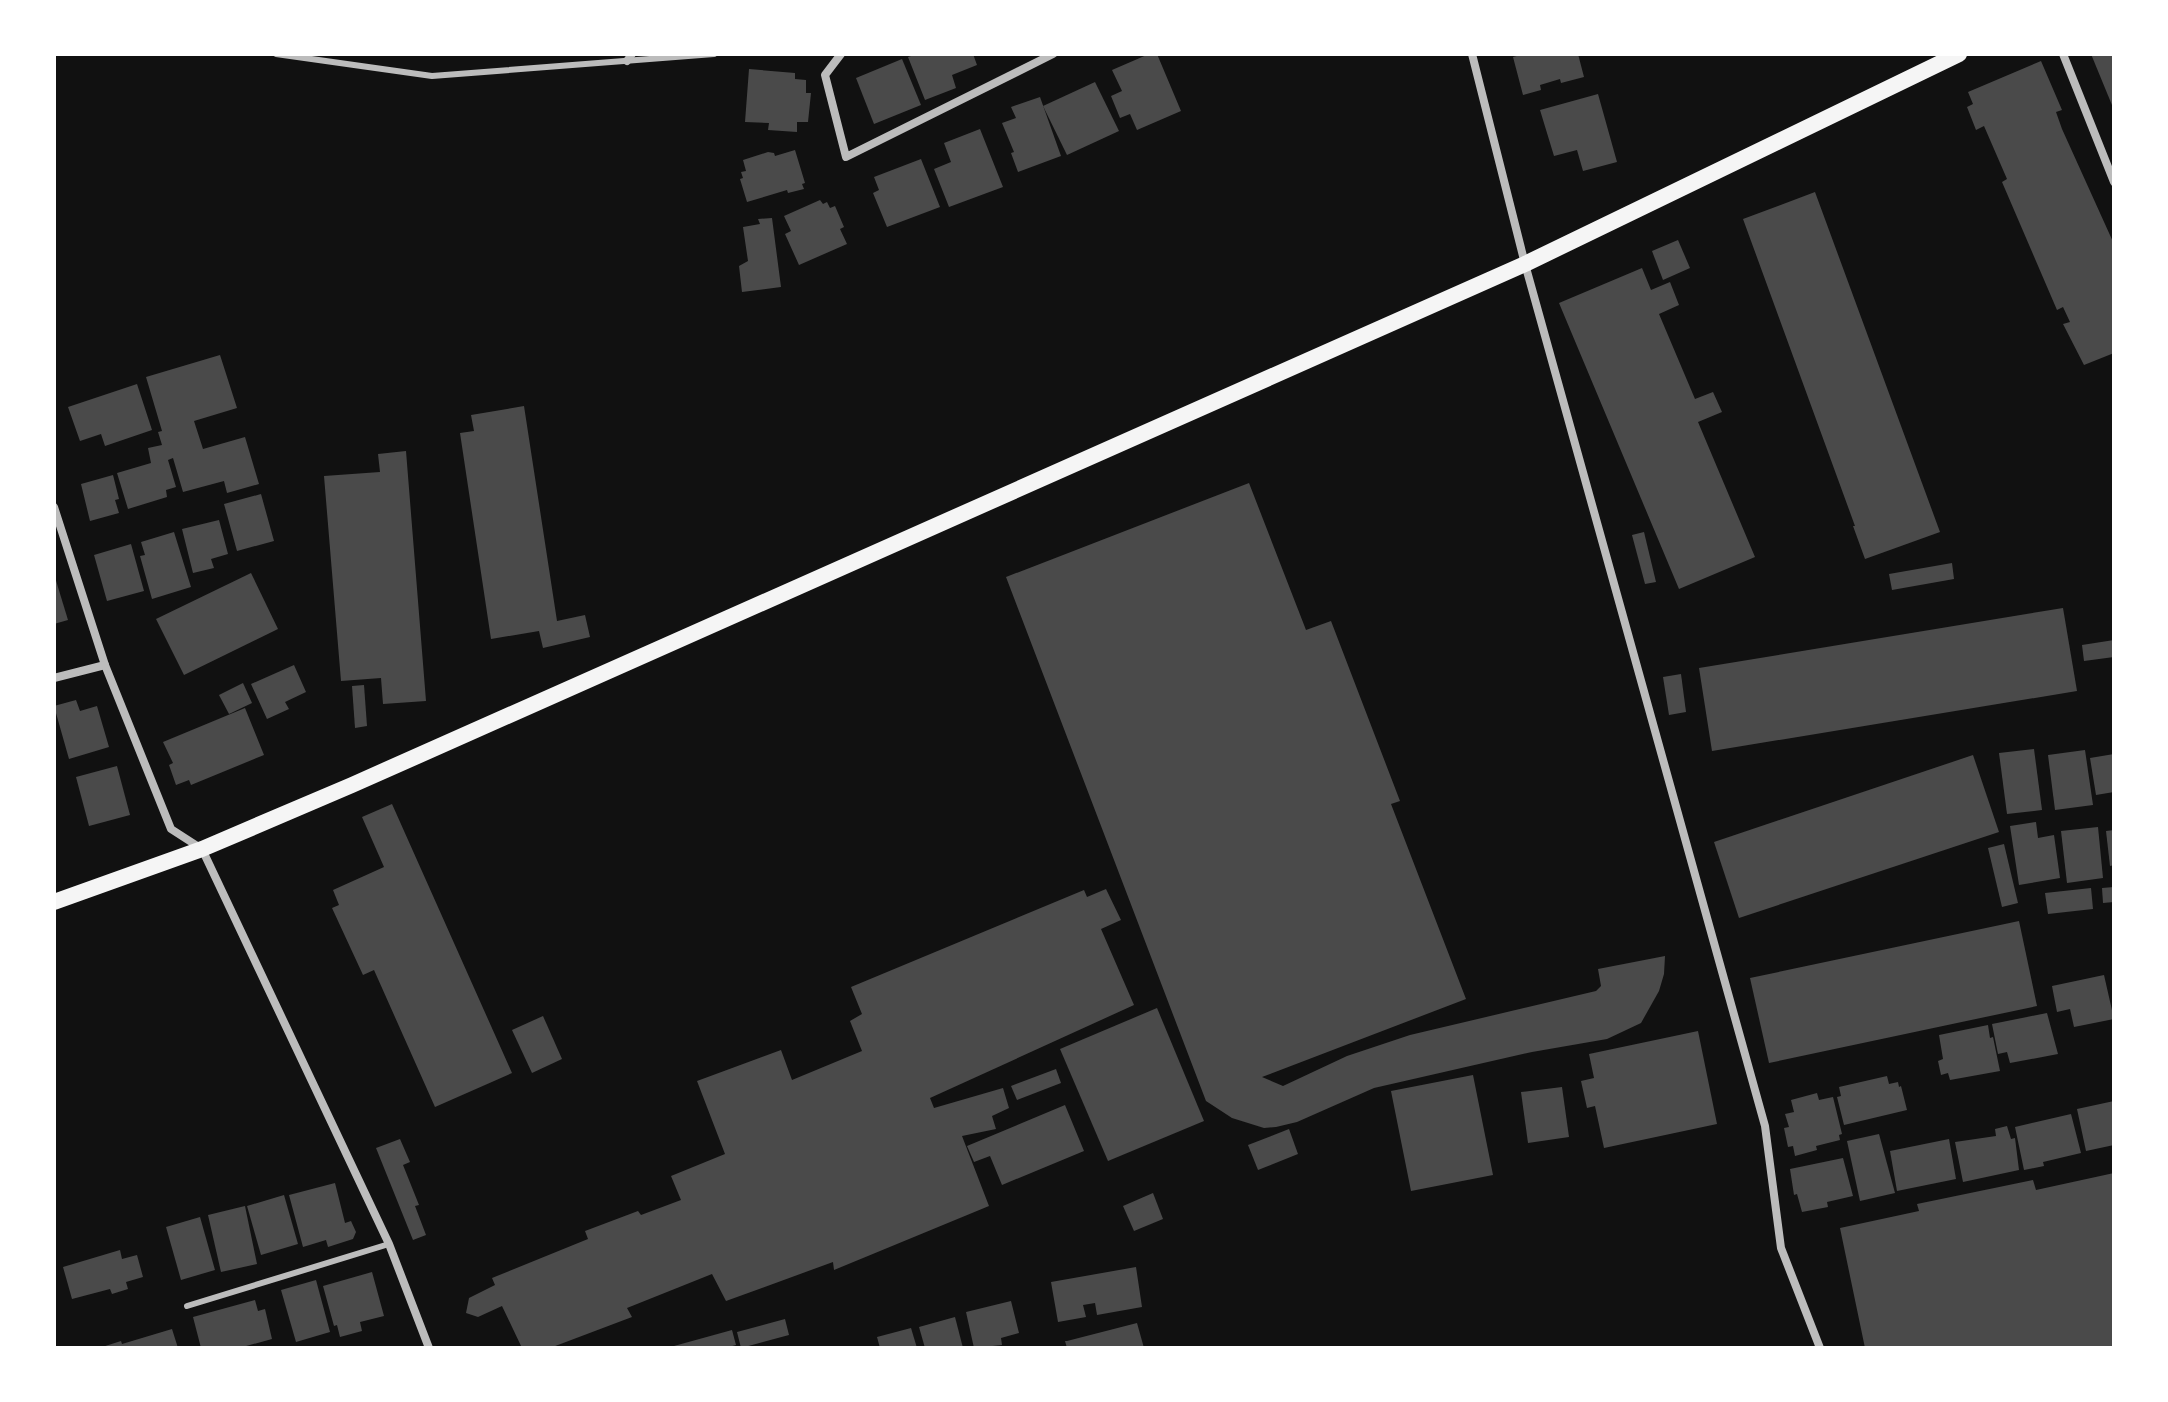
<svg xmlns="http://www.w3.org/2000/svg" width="2168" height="1402" font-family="'Fira Sans',sans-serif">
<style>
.building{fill:#4a4a4a}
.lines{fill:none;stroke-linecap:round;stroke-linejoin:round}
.service{stroke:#bcbcbc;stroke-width:6}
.minor{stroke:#bcbcbc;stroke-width:8}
.secondary{stroke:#f5f5f5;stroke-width:16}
</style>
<rect width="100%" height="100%" fill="#111"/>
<!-- building -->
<g class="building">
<polygon points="917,54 973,54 977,65 952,75 956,88 925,100 908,57"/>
<polygon points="1149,54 1157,54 1181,111 1137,130 1130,114 1120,118 1111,96 1122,91 1112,70"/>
<polygon points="1524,54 1578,54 1584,77 1561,83 1560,79 1540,85 1541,90 1523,95 1513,57"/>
<polygon points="2091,54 2114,54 2114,110"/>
<polygon points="902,59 921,105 874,124 856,78"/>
<polygon points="2041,61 2062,110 2056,112 2062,129 2114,244 2114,353 2084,365 2063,324 2070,322 2063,307 2057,310 2002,182 2007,179 1984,126 1976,130 1967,107 1973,104 1968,92"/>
<polygon points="749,69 795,73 795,79 806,80 806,93 811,93 808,122 797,122 797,132 768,130 769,123 745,122"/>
<polygon points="1095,82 1119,131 1067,155 1043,106"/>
<polygon points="1598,94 1617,162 1583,171 1577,150 1554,156 1540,110"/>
<polygon points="1040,97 1061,156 1018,172 1011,153 1014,152 1002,123 1016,118 1011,107"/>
<polygon points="980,129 1003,187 949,207 934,169 951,162 944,143"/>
<polygon points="795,150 805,183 802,184 804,189 788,193 787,190 747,202 740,179 743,178 741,172 746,171 743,160 768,152 774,153 775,156"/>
<polygon points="921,159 940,207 887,227 873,193 879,190 874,177"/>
<polygon points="1815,192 1940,532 1865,559 1853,526 1855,526 1743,219"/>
<polygon points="820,200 823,204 827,202 830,208 835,206 844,227 840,229 847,244 799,265 785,234 791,231 784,216"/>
<polygon points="772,218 781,287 742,292 739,266 748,261 743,227 760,224 758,219"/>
<polygon points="1678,240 1690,268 1663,280 1652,251"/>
<polygon points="1642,268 1651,290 1670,282 1679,305 1659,314 1695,399 1713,392 1722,412 1698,422 1755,557 1679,589 1559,303"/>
<polygon points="220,355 237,408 194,421 203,449 245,437 259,484 227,493 224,481 183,492 173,458 168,460 176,487 166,490 167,497 128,509 117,473 151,463 148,448 162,445 158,432 162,431 146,377"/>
<polygon points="137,384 152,430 105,446 101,434 80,441 68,407"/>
<polygon points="524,406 557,621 585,615 590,637 543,648 539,631 491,639 460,433 474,431 471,415"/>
<polygon points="406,451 426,701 383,704 381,678 341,681 324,476 380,472 378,454"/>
<polygon points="113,475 119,499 115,500 119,513 90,521 81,484"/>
<polygon points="1249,483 1306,630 1331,621 1400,801 1391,804 1466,999 1262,1077 1283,1086 1347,1056 1410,1035 1596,991 1601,986 1598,969 1665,956 1664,974 1659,991 1641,1023 1607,1039 1532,1052 1374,1088 1297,1122 1276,1127 1264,1128 1232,1118 1206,1101 1006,577"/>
<polygon points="261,494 274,541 237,551 224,504"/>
<polygon points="219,520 228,554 211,559 214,568 193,573 182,529"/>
<polygon points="174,532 191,587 152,599 140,556 145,555 141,542"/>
<polygon points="1644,532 1656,582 1645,584 1632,535"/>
<polygon points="131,544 144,591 107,601 94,555"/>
<polygon points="1952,563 1954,579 1892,590 1889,574"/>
<polygon points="251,573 278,629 184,675 156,619"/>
<polygon points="54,574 68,620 54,624"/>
<polygon points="2063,608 2077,691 1712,751 1699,668"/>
<polygon points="2114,640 2114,657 2084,661 2082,645"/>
<polygon points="294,665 306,692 285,702 289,709 267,719 251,684"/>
<polygon points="1681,674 1686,712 1669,715 1663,677"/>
<polygon points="243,683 252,703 229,714 219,695"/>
<polygon points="364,685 367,726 355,728 352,686"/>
<polygon points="76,700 80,711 97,706 109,747 69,759 54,706"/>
<polygon points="245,708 264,755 191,785 189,780 176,785 169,765 173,763 163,742"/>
<polygon points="2034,749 2042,810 2007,814 1999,753"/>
<polygon points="2085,750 2093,805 2055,810 2048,755"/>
<polygon points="2114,754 2114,792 2096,795 2090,758"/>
<polygon points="1973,755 1999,832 1739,918 1714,842"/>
<polygon points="117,766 130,815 89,826 76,777"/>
<polygon points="392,804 512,1073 435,1107 374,970 363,975 332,908 339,905 333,890 384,867 362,817"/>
<polygon points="2036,822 2038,838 2054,835 2060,878 2019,885 2010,826"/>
<polygon points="2098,827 2103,878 2067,883 2061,831"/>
<polygon points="2114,830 2114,865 2110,866 2106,831"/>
<polygon points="2004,844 2018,903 2002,907 1988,848"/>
<polygon points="2114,887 2114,902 2103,903 2102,888"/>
<polygon points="2091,888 2093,909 2048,914 2045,893"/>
<polygon points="1106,889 1121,920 1101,929 1134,1005 930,1098 934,1108 1003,1088 1009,1108 992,1116 996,1129 962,1136 989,1206 834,1270 833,1262 726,1301 712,1274 627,1308 632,1317 550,1348 522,1348 502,1306 478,1317 466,1313 469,1298 495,1285 492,1278 588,1239 585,1231 638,1211 641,1215 681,1200 671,1176 725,1154 697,1081 781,1050 792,1080 862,1051 850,1021 862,1014 851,987 1084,890 1087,897"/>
<polygon points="2019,921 2037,1006 1769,1063 1750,978"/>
<polygon points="2104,975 2114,1019 2074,1027 2070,1009 2057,1012 2052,986"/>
<polygon points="1157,1008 1204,1121 1108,1161 1060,1049"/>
<polygon points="2047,1013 2058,1054 2010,1063 2007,1052 1998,1054 1992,1024"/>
<polygon points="543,1016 562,1059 532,1073 512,1030"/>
<polygon points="1988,1025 1990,1038 1993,1037 2000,1071 1950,1080 1948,1073 1941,1075 1938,1061 1943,1059 1939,1035"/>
<polygon points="1698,1031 1717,1124 1604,1148 1595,1106 1587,1108 1581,1081 1594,1078 1589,1054"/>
<polygon points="1056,1069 1061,1083 1017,1100 1011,1086"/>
<polygon points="1473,1075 1493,1175 1411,1191 1391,1091"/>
<polygon points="1887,1076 1889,1084 1898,1082 1899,1087 1901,1086 1907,1110 1844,1125 1837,1097 1841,1096 1839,1087"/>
<polygon points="1562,1087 1569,1137 1528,1143 1521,1092"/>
<polygon points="1817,1093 1819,1100 1833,1097 1842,1134 1839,1135 1840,1140 1816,1146 1817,1150 1795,1156 1793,1146 1788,1147 1784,1128 1789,1127 1785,1114 1794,1112 1791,1100"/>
<polygon points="2114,1101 2114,1145 2086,1151 2077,1109"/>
<polygon points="1065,1105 1084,1151 1002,1185 990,1156 974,1162 967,1146"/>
<polygon points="2071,1114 2081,1153 2043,1162 2044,1166 2024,1170 2015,1127"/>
<polygon points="2007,1126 2011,1139 2015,1138 2019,1170 1963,1182 1955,1142 1996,1136 1995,1129"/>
<polygon points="1289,1129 1298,1154 1258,1170 1248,1145"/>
<polygon points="1879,1134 1895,1193 1860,1201 1847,1141"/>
<polygon points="400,1139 410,1162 403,1165 419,1205 415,1206 426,1235 413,1240 376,1148"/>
<polygon points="1949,1139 1956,1179 1897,1191 1890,1151"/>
<polygon points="1843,1158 1853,1196 1827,1202 1828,1207 1802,1212 1797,1194 1794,1195 1790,1169"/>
<polygon points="2114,1173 2114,1346 2103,1348 1865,1348 1840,1228 1919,1211 1917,1204 2033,1180 2036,1190"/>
<polygon points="335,1183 345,1223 351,1221 356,1232 353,1239 328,1247 326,1240 303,1247 289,1195"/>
<polygon points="1153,1193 1163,1219 1134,1231 1123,1206"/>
<polygon points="284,1195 298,1244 261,1255 247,1206"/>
<polygon points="245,1206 257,1264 221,1272 208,1215"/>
<polygon points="200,1217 215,1270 181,1280 166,1227"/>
<polygon points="120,1250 122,1259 137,1255 143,1277 126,1282 128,1289 112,1294 110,1289 72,1299 63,1267"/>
<polygon points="1136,1267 1142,1307 1097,1315 1095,1303 1083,1305 1086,1317 1058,1322 1051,1282"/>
<polygon points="372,1272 384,1316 360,1322 362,1331 340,1337 337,1325 334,1326 323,1286"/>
<polygon points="316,1280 330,1332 296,1342 281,1290"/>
<polygon points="255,1300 258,1311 265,1309 272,1339 239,1348 201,1348 193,1317"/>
<polygon points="1011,1301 1019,1333 1001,1338 1002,1345 974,1348 966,1312"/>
<polygon points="955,1317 963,1348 925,1348 919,1327"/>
<polygon points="785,1319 789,1335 741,1348 737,1332"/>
<polygon points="1137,1323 1144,1348 1067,1348 1065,1341 1067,1341"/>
<polygon points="911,1328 917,1348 880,1348 877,1337"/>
<polygon points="172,1329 178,1348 99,1348 121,1341 122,1344"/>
<polygon points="732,1330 736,1345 725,1348 675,1348 674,1346"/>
</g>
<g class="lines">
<!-- service -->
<g class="service">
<polyline points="276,54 432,76 714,54"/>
<polyline points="187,1306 389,1244"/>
</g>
<!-- minor -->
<g class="minor">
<polyline points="841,54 825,75 846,157 1053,54"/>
<polyline points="1472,54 1525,264 1765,1126 1781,1248 1820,1348"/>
<polyline points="2063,54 2114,182"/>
<polyline points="627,61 632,54"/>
<polyline points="54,507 105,665 171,829 202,849 389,1244 429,1348"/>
<polyline points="54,678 105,665"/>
</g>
<!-- secondary -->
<polyline class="secondary" points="54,902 202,849 352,785 1525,264 1959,54"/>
</g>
<!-- border -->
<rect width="2168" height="1402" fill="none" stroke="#ffffff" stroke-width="112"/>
</svg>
